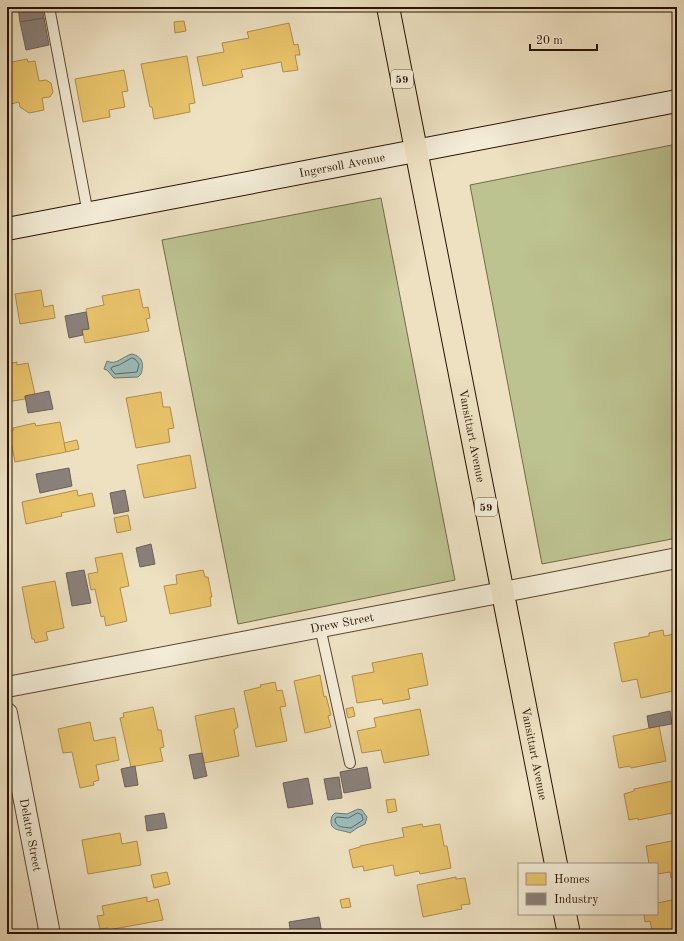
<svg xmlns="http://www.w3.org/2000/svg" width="684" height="941" font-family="'Old Standard TT',serif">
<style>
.green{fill:#bcc290;stroke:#726a48}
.water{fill:#9bbcbb;stroke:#6d7870}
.homes{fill:#e9c46a;stroke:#af8e4a}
.industry{fill:#8a817c;stroke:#6d5f57}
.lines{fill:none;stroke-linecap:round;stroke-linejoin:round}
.shore{stroke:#62665e;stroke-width:1}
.lane-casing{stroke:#5a4530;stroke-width:12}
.street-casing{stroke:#5a4530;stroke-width:22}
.secondary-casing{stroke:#291100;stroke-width:24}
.primary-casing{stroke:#291100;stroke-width:24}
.lane{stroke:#f3ecd7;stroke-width:10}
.street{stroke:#f3ecd7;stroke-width:20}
.secondary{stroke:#f3ecd7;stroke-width:22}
.primary{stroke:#ede1c2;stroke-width:22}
.labels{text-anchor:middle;stroke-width:4;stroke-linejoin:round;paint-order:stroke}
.shield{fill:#f3ecd7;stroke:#665340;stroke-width:1}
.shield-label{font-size:11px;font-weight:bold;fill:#291100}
.street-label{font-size:12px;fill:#291100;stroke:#f3ecd7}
</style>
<rect width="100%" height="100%" fill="#ede1c2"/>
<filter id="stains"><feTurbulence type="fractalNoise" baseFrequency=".005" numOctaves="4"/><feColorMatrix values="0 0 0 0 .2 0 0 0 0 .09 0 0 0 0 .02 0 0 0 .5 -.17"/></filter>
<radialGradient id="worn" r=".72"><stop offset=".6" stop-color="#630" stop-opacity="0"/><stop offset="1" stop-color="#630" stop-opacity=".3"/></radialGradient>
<!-- green -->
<g class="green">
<polygon points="677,144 677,538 542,564 470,185"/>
<polygon points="381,198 455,580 238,624 162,240"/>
</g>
<!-- water -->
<g class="water">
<path d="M 132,354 C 143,357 144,364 141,374 L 138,377 L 114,378 L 107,370 L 104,369 L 107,361 C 116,366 123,356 132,354 Z"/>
<path d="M 358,809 L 362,810 L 367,817 L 365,824 L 357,828 L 350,833 C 341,829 327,832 332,816 L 335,813 L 347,814 Z"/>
</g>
<!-- homes -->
<g class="homes">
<polygon points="184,21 186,31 175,33 174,22"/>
<polygon points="289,23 294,45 298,44 300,55 295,55 298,70 283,72 281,62 241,70 243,77 203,86 197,57 224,52 222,43 249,38 247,32"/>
<polygon points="187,56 195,103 189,104 190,112 154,119 152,107 150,107 141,64"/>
<polygon points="27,59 28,62 35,61 39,81 46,80 51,83 53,92 50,97 42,98 44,110 29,113 20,107 19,102 7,105 7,63"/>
<polygon points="124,70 128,91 122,92 125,107 109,110 110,117 83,122 75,79"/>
<polygon points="139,289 143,308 148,307 150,318 146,319 149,331 85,343 82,330 89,329 86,309 104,305 102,296"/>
<polygon points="41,290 44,307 53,305 55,318 20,324 15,294"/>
<polygon points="17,362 17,365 28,363 35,394 25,396 25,399 7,402 7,364"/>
<polygon points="161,392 163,407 170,407 174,428 168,429 170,442 136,448 126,398"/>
<polygon points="60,422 66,452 15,462 9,431 14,430 13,428 35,423 36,426"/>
<polygon points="77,440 79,449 66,452 64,443"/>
<polygon points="190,455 196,488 144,498 137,465"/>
<polygon points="77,490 78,496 92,493 95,506 61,513 62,516 26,524 22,502"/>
<polygon points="128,515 131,530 117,533 114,518"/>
<polygon points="122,553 129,586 120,588 127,621 106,626 104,616 101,617 95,589 91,590 88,574 98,572 95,558"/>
<polygon points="203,570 205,577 208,577 212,597 210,597 211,606 170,614 164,586 177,584 176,575"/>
<polygon points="55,581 64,628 46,632 48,640 35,643 34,639 32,639 22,587"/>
<polygon points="663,630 664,636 675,634 677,643 677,690 641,698 637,679 622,682 614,643 649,636 649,633"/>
<polygon points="422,653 428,685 408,689 410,699 383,704 382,699 357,703 352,676 374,672 372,663"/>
<polygon points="320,675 324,697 326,696 331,715 328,716 331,727 305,733 294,681"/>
<polygon points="275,682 277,691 282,690 286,706 280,707 287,741 256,747 244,691 261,687 260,685"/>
<polygon points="153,707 158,730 161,730 164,747 160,748 163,761 131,767 120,718 124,717 123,713"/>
<polygon points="353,707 355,716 348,718 346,709"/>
<polygon points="234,708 238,727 234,730 239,756 204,763 195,716"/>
<polygon points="420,709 429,755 384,763 381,750 362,753 357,731 376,727 374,718"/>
<polygon points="90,722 94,741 115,737 119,760 96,765 99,780 93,782 94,785 80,788 72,752 63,753 58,729"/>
<polygon points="659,726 666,761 631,768 630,766 619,768 613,736"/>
<polygon points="677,780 677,812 638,820 638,818 629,820 624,794 634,791 634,789"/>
<polygon points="395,799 397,811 388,813 386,800"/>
<polygon points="422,824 423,827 440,824 444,846 447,846 451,868 420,874 419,871 395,876 393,865 364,871 363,866 353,868 349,850 360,847 360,846 404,837 402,828"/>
<polygon points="120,833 122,844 137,841 141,865 88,874 82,840"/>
<polygon points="677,840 677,877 671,878 670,872 657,874 657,864 649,864 646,846"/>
<polygon points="167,872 170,884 154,888 151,875"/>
<polygon points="456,877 456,879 465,878 470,904 461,905 462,909 423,917 417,885"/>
<polygon points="147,897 147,902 158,899 163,920 108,930 108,928 100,929 97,916 104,915 102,906"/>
<polygon points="349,898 351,907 342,908 340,900"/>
<polygon points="677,899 677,934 653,934 650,921 645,922 644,914 657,914 657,903"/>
</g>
<!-- industry -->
<g class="industry">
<polygon points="18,7 42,7 44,18 20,22"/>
<polygon points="44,18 49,45 26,50 20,22"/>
<polygon points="86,312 89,329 82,330 83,335 69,338 65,316"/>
<polygon points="49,391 53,409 28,413 25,396"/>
<polygon points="69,468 72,486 40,493 36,474"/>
<polygon points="125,490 129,511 114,514 110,493"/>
<polygon points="151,544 155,564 140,567 136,548"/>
<polygon points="84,570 91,603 72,606 66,573"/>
<polygon points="670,711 672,724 649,728 647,716"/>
<polygon points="202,753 207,776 194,779 189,755"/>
<polygon points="135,766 138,785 125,787 121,769"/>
<polygon points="367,767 371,788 344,793 340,772"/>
<polygon points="339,777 342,798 328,800 324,779"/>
<polygon points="308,778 313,804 288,808 283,783"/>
<polygon points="164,813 167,828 147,831 145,816"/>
<polygon points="319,917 322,934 291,934 289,922"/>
</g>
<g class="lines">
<!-- shore -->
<g class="shore">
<polygon points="132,358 135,359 139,364 137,372 115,374 111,369 112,367 119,365"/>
<path d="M 358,813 L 362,815 L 363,820 L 351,828 C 344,827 335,828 335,819 L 337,817 L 348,818 Z"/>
</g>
<!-- lane casing -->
<g class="lane-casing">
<g id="lane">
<polyline points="49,7 88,214"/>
<polyline points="320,627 350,763"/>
</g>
</g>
<!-- street casing -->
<g class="street-casing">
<g id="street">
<path id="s1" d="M 7,687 L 545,584 L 677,558"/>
<path id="s2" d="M 7,713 L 50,934"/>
</g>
</g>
<!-- secondary casing -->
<g class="secondary-casing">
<g id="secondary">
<path id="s3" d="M 7,229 L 677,101"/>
</g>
</g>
<!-- primary casing -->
<g class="primary-casing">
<g id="primary">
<path id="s4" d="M 388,7 L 556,864"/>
<polyline points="565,914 569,934"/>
</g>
</g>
<!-- lane -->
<use href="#lane" class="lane"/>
<!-- street -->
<use href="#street" class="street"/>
<!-- secondary -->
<use href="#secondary" class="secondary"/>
<!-- primary -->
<use href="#primary" class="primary"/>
</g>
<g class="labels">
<!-- shield labels -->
<g class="shield">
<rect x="391" y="70" width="22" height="18" rx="3"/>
<rect x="475" y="498" width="22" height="18" rx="3"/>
</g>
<g class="shield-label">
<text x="402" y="83">59</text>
<text x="486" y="511">59</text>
</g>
<!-- street labels -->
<g class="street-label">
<text dy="4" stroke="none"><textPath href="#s3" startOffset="341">Ingersoll Avenue</textPath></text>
<text dy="4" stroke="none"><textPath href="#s4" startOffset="437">Vansittart Avenue</textPath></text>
<text dy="4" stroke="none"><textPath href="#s1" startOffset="341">Drew Street</textPath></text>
<text dy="4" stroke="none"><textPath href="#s4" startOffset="761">Vansittart Avenue</textPath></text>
<text dy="4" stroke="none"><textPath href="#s2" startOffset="124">Delatre Street</textPath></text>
</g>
</g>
<!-- margin -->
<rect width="684" height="941" fill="none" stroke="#ede1c2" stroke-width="24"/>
<rect x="8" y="8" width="668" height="925" fill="none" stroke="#291100" stroke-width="2"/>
<rect x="12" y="12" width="660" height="917" fill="none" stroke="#291100"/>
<!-- legend -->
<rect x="518" y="863" width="140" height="52" fill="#f3ecd7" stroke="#a29481"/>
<rect x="526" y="873" width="20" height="12" fill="#e9c46a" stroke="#a29481"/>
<text x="554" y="883" font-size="12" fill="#291100">Homes</text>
<rect x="526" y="893" width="20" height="12" fill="#8a817c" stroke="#a29481"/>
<text x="554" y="903" font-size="12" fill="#291100">Industry</text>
<!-- scale -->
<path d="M530 44v6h67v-6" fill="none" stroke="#291100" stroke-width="2"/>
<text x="536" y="44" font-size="12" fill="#291100" stroke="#f3ecd7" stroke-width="3" paint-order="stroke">20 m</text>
<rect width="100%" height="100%" filter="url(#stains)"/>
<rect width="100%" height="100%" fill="url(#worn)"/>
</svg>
